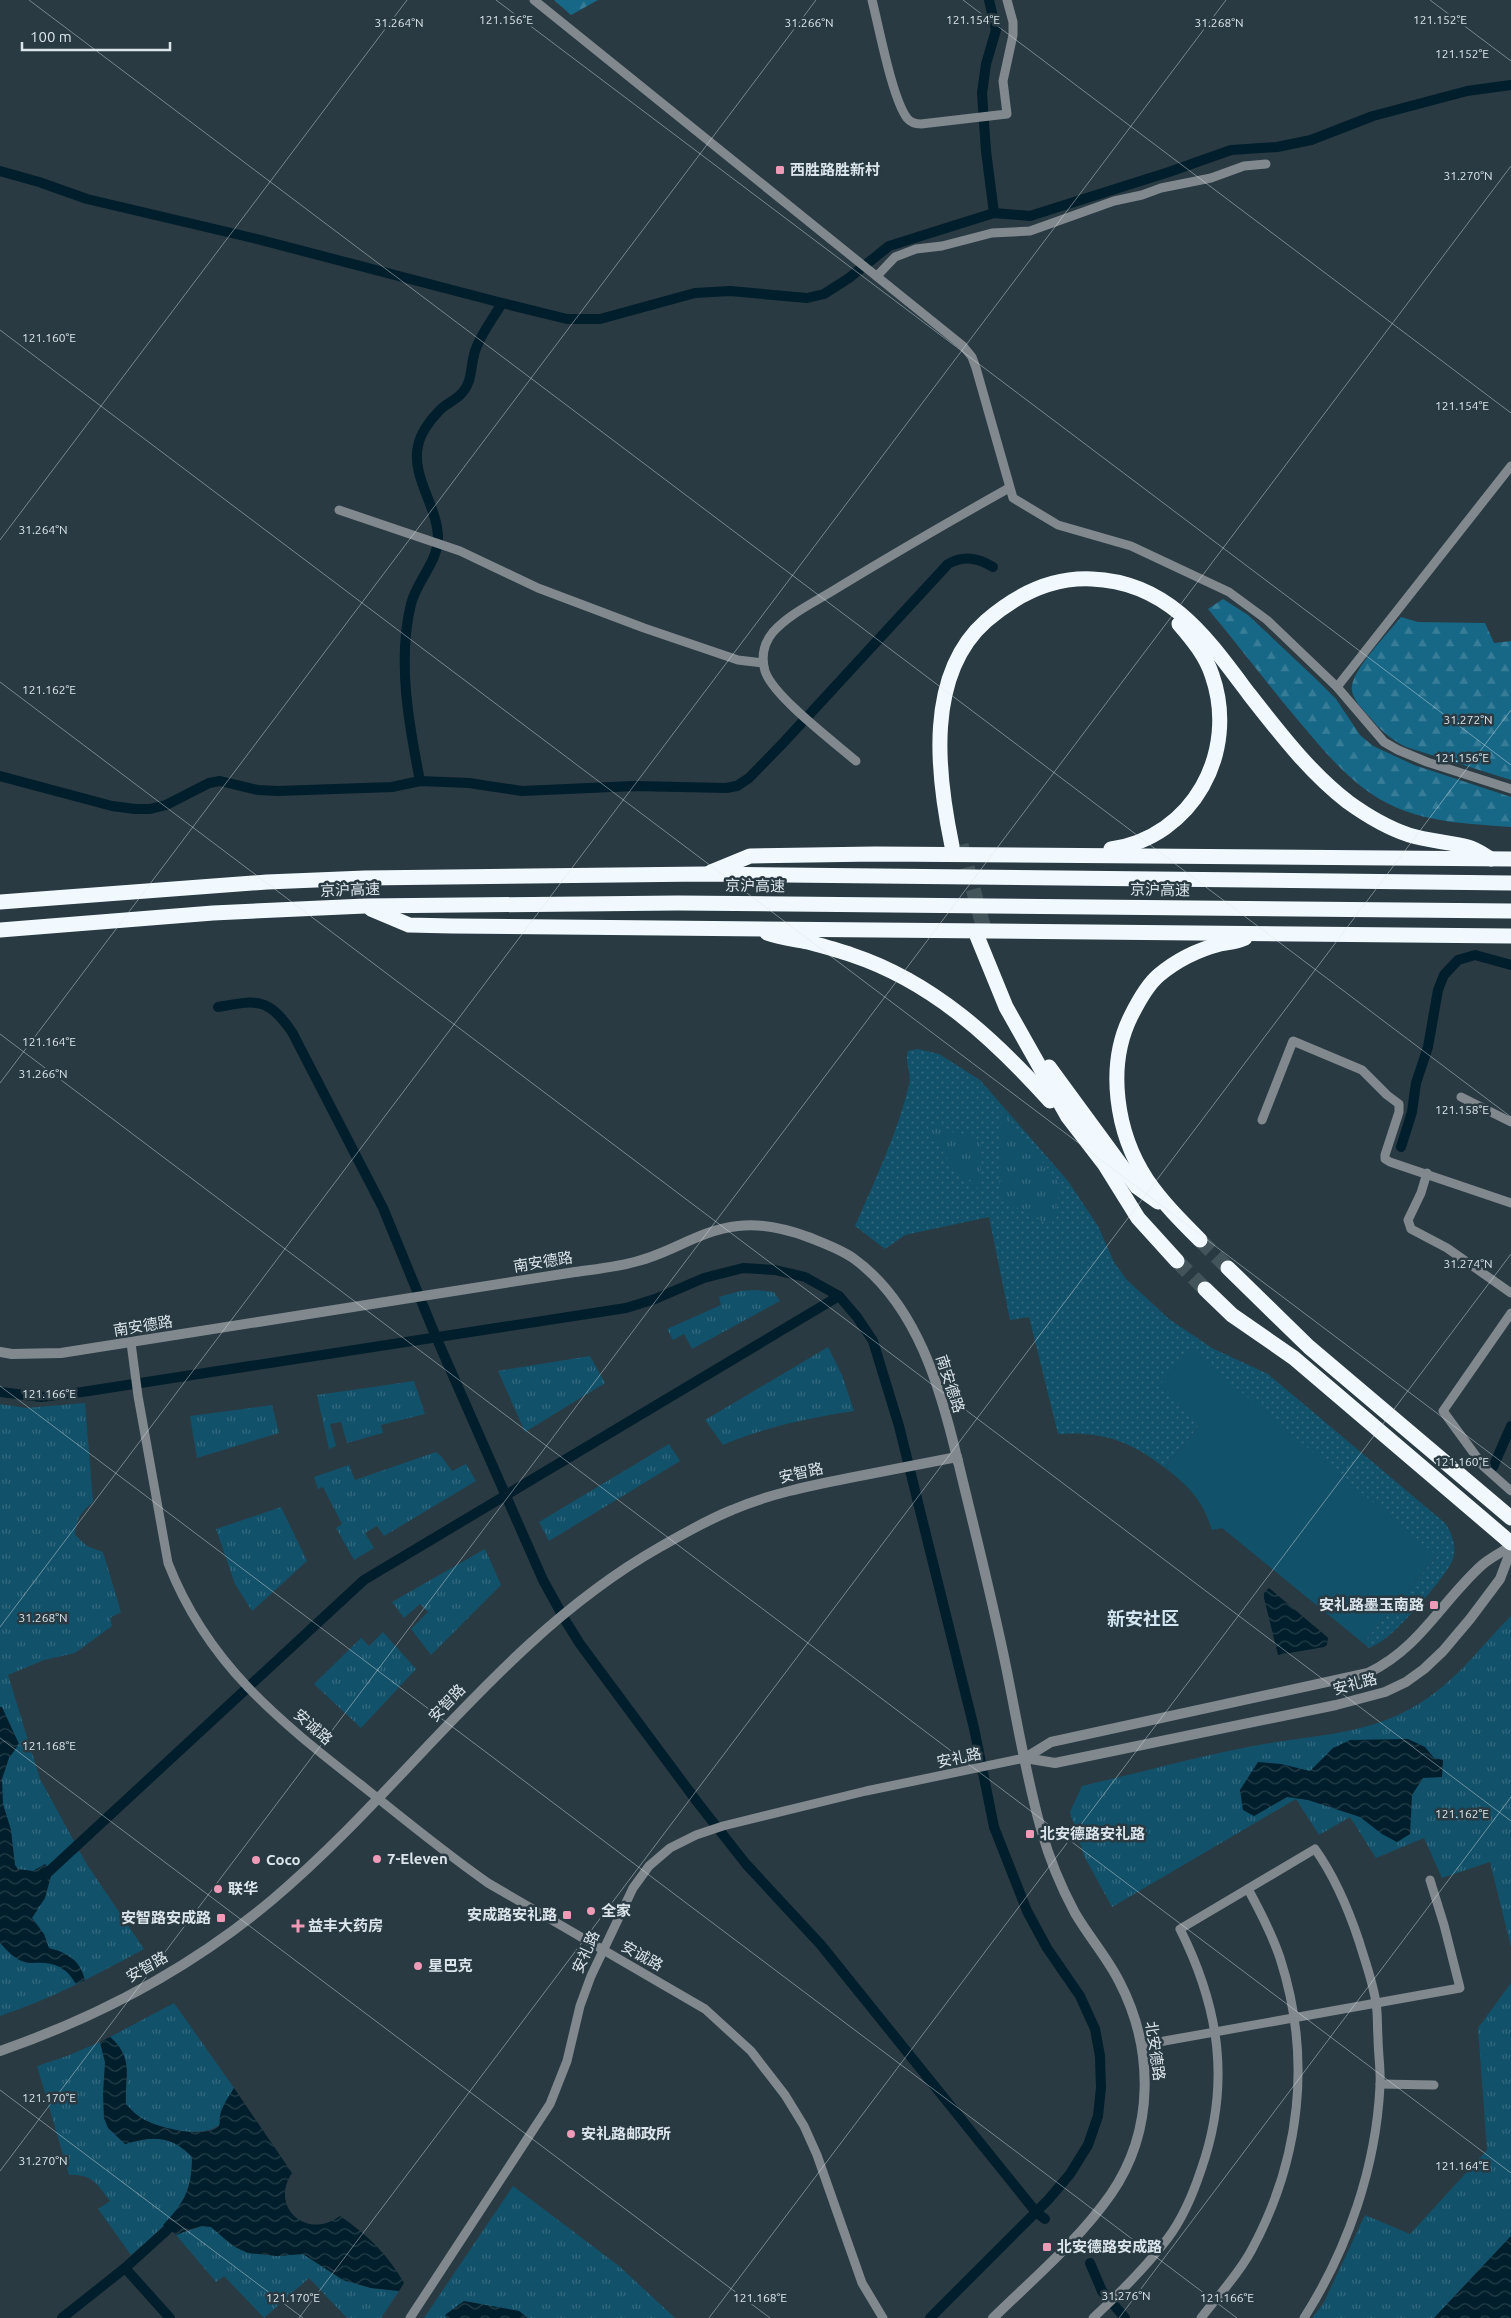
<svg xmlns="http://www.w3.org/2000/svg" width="1511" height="2318" font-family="Ubuntu,'Noto Sans SC',sans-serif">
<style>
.grass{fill:url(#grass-dots)}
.forest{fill:url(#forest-firs)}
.park{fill:url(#park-tufts)}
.pitch{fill:#12516a}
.water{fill:url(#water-waves)}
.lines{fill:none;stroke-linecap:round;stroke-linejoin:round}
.canal{stroke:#001e2b;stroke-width:10}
.motorway-tunnel{stroke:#44545b;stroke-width:15;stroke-dasharray:15 8;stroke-linecap:butt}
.minor{stroke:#81898e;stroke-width:9}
.tertiary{stroke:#81898e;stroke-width:10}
.motorway{stroke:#f1f9fe;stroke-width:15}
.ticks{fill:none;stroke:#dbe5eb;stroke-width:1;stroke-opacity:0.45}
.poi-dot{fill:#ef9ab7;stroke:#293a42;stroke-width:2}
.labels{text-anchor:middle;stroke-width:5;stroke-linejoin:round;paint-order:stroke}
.poi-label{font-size:15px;font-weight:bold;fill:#dbe5eb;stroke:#293a42;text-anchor:start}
.street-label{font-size:15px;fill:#dbe5eb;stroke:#293a42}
.quarter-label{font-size:18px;font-weight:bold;fill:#d2e6f1;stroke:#293a42}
.ticks-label{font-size:12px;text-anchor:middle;fill:#dbe5eb;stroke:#293a42;stroke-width:5;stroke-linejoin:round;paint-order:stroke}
</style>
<defs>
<pattern id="grass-dots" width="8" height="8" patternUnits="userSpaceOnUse" patternTransform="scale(1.25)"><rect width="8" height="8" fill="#12516a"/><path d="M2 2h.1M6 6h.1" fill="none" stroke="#346a7f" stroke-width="1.8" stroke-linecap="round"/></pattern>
<pattern id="forest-firs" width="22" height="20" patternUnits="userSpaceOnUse" patternTransform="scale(1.25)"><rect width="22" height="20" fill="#176887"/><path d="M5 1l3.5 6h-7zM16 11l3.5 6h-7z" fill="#387d98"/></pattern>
<pattern id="park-tufts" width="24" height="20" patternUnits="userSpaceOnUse" patternTransform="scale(1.25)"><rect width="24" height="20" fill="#12516a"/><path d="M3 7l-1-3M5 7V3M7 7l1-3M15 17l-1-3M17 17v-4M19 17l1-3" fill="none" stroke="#346a7f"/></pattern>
<pattern id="water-waves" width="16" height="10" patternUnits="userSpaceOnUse" patternTransform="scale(1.25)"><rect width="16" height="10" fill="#001e2b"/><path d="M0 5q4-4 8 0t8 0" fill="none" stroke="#253f4a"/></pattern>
</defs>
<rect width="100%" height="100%" fill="#293a42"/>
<!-- grass -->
<path class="grass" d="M 918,1049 L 939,1054 L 980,1080 L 1068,1181 L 1098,1226 L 1114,1262 L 1126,1279 L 1169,1319 L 1212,1348 L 1268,1374 L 1445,1523 C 1452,1533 1457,1547 1453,1559 C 1447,1576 1401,1627 1386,1638 C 1381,1642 1375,1645 1369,1648 L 1363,1643 L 1437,1556 L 1201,1423 L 1165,1468 C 1131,1441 1101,1431 1058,1434 L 1029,1317 L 1010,1320 L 989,1217 L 905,1235 L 885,1249 L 855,1226 C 875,1180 897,1134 909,1085 C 912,1074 904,1061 908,1051 Z"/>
<!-- forest -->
<g class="forest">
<polygon points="554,0 598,0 571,15"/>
<path d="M 1223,599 L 1248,615 L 1317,680 L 1336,699 L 1360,735 L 1373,746 L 1414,765 L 1511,797 L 1511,827 C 1473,824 1431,823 1395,807 C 1354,789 1325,752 1297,719 C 1267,683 1238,645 1208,609 Z"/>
<path d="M 1401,617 L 1418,622 L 1485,623 L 1494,643 L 1511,641 L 1511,780 L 1406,747 C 1390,739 1379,729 1368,715 C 1361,708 1350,696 1352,686 C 1354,668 1389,632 1401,617 Z"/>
</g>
<!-- park -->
<g class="park">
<polygon points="1002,1110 1061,1186 1051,1227 1027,1212 999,1200"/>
<path d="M 940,1125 L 961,1137 L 974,1136 L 981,1144 L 981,1191 C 959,1173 940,1153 928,1127 Z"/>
<polygon points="755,1290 774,1292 780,1301 692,1349 684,1334 673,1340 667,1329 721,1305 719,1297 740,1291"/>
<path d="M 828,1347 L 842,1375 L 854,1411 C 809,1418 765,1427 723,1445 L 705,1420 Z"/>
<polygon points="590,1356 605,1383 525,1432 498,1371"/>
<polygon points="414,1381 425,1414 381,1425 383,1433 347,1443 341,1422 330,1424 336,1446 329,1449 317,1395"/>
<path d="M 85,1403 L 93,1502 C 81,1512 76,1519 75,1535 L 87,1546 L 103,1552 L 121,1612 L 110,1618 L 112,1626 L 75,1653 L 44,1660 L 8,1675 L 40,1779 L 86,1863 L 144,1949 C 96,1975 51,1999 0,2016 L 0,1404 L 26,1408 Z"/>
<polygon points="272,1405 279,1433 197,1458 190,1416"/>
<polygon points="669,1444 680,1461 549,1541 539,1522"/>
<polygon points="436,1452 441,1456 452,1471 466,1464 476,1481 384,1536 377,1526 365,1533 374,1548 354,1560 336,1528 342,1524 323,1487 318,1489 314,1477 349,1465 355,1480"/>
<polygon points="281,1507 307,1561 252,1611 235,1584 216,1529"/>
<polygon points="485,1549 501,1585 431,1655 411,1629 428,1612 420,1604 404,1618 392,1602"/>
<path d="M 1511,1616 L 1511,1947 L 1490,1862 L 1442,1878 L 1424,1838 L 1376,1858 L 1350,1817 L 1319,1835 L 1296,1799 L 1112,1907 L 1084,1856 L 1070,1812 L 1082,1786 C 1142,1772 1203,1755 1264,1744 C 1311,1736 1361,1734 1404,1712 C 1451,1689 1475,1652 1511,1616 Z"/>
<polygon points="383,1632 416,1669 361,1728 314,1684 361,1638 369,1646"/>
<polygon points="1511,1983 1511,2236 1434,2318 1312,2318 1323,2304 1365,2215 1410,2234 1487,2150 1478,2028"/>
<path d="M 174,2003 L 234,2088 L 221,2113 L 220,2124 C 205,2139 161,2129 144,2120 C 137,2116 131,2110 126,2104 C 124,2077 135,2059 110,2037 Z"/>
<path d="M 100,2042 L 105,2062 L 105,2074 L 125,2144 C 153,2136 171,2135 192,2157 C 192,2207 166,2225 131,2255 L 98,2209 L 110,2201 C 97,2184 93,2174 69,2175 L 37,2066 L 67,2056 Z"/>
<polygon points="513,2186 619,2266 675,2318 424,2318"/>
<polygon points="202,2226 211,2227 233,2246 248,2253 277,2256 303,2254 343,2280 371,2288 399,2291 381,2318 347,2318 309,2278 264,2318 224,2276 216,2282 176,2235"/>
</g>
<!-- pitch -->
<path class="pitch" d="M 1190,1349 L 1437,1556 L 1363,1643 L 1222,1528 L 1212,1530 C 1202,1500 1190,1487 1165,1468 L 1201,1423 L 1159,1386 Z"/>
<!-- water -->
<g class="water">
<polygon points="1269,1588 1326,1636 1328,1638 1327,1645 1324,1647 1278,1655 1264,1598 1264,1593"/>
<path d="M 0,1707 L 2,1707 L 19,1744 L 9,1758 L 2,1779 L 3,1804 L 11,1830 L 15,1865 L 18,1869 L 33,1871 L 45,1864 L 52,1872 L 45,1898 L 32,1918 L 44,1934 L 49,1948 C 68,1953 80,1960 85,1980 L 76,1984 C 69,1972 60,1964 45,1963 C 38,1962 31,1964 25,1962 C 14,1959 8,1951 0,1943 Z"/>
<polygon points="1408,1739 1425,1747 1434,1758 1443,1760 1442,1777 1423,1778 1412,1795 1410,1834 1397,1842 1382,1834 1360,1817 1308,1800 1287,1797 1254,1816 1243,1810 1240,1790 1258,1762 1281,1764 1310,1771 1333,1748 1350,1740"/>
<path d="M 110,2037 C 135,2059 124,2077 126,2104 C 131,2110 136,2115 143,2119 C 159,2128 203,2139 218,2127 C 221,2124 219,2120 220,2116 C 222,2106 229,2096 234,2088 L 292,2173 C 269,2207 307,2241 340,2216 C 367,2234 388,2255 404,2283 L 399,2291 L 371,2288 L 343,2280 L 303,2254 L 277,2256 L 248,2253 L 233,2246 L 211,2227 L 202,2226 L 191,2229 L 176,2235 L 163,2225 C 185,2202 192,2189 192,2157 C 171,2135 153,2136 125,2144 L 108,2128 L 104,2118 L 103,2094 L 105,2062 L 100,2042 Z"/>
<polygon points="1511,2236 1511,2318 1434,2318"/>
<polygon points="464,2301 519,2311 528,2318 447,2318 445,2315"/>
</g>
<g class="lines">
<!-- canal -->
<g class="canal">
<polyline points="989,0 996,30 986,64 982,93 986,151 994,213"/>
<polyline points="0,171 39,182 87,199 257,239 502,303 567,319 600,319 695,293 730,291 807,298 824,294 849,278 889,246 994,213 1030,216 1169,172 1231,150 1277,147 1311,140 1373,116 1467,91 1511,85"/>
<path d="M 0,776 L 112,806 L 135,809 L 150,809 L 166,805 L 209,783 L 220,781 L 258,790 L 278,791 L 392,787 L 420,781 L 469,783 L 522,791 L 634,786 L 726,788 L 737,786 L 749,778 L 784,742 L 948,564 C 964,555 978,558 993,567"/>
<path d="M 420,781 C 409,725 397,661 411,604 C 416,582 438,562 438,538 C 438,507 411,477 418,446 C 420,434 430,420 439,411 C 445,404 454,401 460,395 C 475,381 469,362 477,346 C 483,331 494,317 502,303"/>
<path d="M 218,1007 C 257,1000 268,997 292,1032 L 383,1208 L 436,1337 L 543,1580 L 565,1620 L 580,1644 L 698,1803 L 746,1864 L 821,1945 L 1036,2212 L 1045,2219"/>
<polyline points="1401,1147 1412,1112 1416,1083 1428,1047 1438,990 1444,975 1458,960 1475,955 1511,965"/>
<polyline points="0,1392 41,1397 82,1392 626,1308 655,1299 704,1278 743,1268 775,1270 805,1277 839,1296 857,1317 873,1341 899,1426 974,1728 994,1827 1027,1911 1047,1948 1080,1996 1095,2029 1100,2056 1101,2088 1098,2116 1088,2145 1070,2174 1048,2200 930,2318"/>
<polyline points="1493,1467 1511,1426"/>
<polyline points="44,1876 364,1580 839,1296"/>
<polyline points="1090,2263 1102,2291 1125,2318"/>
<polyline points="125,2268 170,2318"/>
<polyline points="62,2318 125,2268 167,2230"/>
</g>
<!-- motorway-tunnel -->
<g class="motorway-tunnel">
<polyline points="961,845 986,936"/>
<polyline points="1200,1240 1228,1268"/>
<polyline points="1177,1261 1205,1289"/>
</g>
<!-- minor -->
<g class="minor">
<polyline points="534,0 963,346 972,357 976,368 1013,498 1058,525 1131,546 1229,592 1267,620 1337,687 1384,742 1398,750 1427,762 1511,789"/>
<path d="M 872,0 C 879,27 892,98 907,118 C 911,123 915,124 921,124 L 1007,114 L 1003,81 L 1013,35 L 1013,22 L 1007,0"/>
<polyline points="877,276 895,257 916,249 942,246 992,233 1030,231 1114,201 1142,195 1161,188 1211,178 1244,166 1266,164"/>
<polyline points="339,510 460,551 538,588 644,628 738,660 763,663"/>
<polyline points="1337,687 1511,466"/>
<path d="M 856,761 C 834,742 773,696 765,671 C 761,657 764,643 773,632 C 790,613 817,601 839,587 C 895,553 952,520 1009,488"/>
<polyline points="1461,1097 1511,1122"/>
<polyline points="1262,1120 1293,1041 1362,1070 1387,1095 1399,1104 1399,1112 1385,1155 1385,1159 1390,1162 1511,1203"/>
<polyline points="1427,1173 1421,1193 1408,1220 1411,1229 1447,1248 1511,1293"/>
<polyline points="1511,1313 1443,1411 1484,1467 1511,1491"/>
<path d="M 131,1343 L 138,1396 L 168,1563 C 208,1666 281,1722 365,1788 C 406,1821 445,1853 488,1883 L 705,2009 L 751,2051 L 785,2095 L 804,2126 L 817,2155 L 862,2283 L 883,2318"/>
<polyline points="1142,2045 1460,1988 1444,1925 1430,1880"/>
<polyline points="1380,2084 1434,2085"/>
<polyline points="410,2318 550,2104 567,2061 580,2006 591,1976 633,1888 649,1866 670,1848 696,1835 723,1826 866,1791 1025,1758"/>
<path d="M 1093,2318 C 1120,2293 1146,2267 1168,2238 C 1183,2218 1193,2194 1201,2170 C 1231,2085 1220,2009 1180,1929 L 1315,1849 C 1335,1877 1348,1908 1359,1941 C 1365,1961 1373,1982 1376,2003 C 1378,2014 1377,2026 1378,2037 C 1378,2053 1381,2070 1380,2086 C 1376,2167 1348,2249 1304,2318"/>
<path d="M 1201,2318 C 1218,2296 1238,2275 1251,2251 C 1301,2159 1312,2057 1280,1958 C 1272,1934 1260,1911 1248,1889"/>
</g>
<!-- tertiary -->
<g class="tertiary">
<path d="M 0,1352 L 12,1354 L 61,1353 L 575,1272 C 596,1269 618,1267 638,1261 C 673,1252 700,1230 738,1226 C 762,1223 786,1229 808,1237 C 823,1243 840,1249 853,1258 C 917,1304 941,1389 958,1462"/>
<polyline points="1025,1758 1055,1763 1336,1705 1385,1692 1406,1682 1424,1669 1443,1651 1470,1619 1500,1579 1511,1550"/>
<path d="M 1025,1758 L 1051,1742 L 1368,1673 C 1420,1648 1441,1602 1482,1565 C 1490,1558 1502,1552 1511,1546"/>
<path d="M 0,2051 C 98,2017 192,1967 272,1900 C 406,1787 505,1635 660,1547 C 683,1534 707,1520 732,1510 C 769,1494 809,1486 849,1478 C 885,1471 921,1464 957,1457 C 973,1524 990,1590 1004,1657 C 1016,1714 1025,1773 1041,1829 C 1049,1858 1061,1887 1075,1913 C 1089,1937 1107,1957 1119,1981 C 1154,2048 1155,2130 1111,2194 C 1079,2240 1033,2279 993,2318"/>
</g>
<!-- motorway -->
<g class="motorway">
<path d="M 952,846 C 937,774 925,675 986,621 C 1016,595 1051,577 1092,579 C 1169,582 1207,638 1249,694 C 1279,732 1309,772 1348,802 C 1366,815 1388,828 1409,835 C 1428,841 1449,842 1468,847 C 1476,849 1484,855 1491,859"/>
<path d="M 1111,849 C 1193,837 1239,752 1212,675 C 1206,656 1192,639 1179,624"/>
<polyline points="711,872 750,856 875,854 1511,859"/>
<polyline points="0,902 267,882 365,878 705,874 1511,883"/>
<polyline points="371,909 409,925 452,926 1511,936"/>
<polyline points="0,930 213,913 365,906 678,903 1511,911"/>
<path d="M 767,933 C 780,938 794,939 808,942 C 823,946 838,950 852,955 C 933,982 994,1039 1050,1101"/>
<polyline points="977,936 1006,1007 1068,1117 1105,1165 1138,1218 1177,1261"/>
<polyline points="1049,1067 1137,1187 1158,1202"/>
<path d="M 1200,1240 C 1181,1221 1162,1202 1147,1180 C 1116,1133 1106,1066 1131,1016 C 1138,1002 1147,985 1159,975 C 1177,960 1197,950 1220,944 C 1229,942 1237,942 1245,938"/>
<polyline points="1228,1268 1309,1347 1511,1518"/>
<polyline points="1205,1289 1232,1315 1294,1358 1511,1543"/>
</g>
</g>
<!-- ticks -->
<path class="ticks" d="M 29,0 L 1511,1117M 496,0 L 1511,765M 963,0 L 1511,413M 1430,0 L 1511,61M 0,330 L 1511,1469M 0,540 L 407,0M 0,682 L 1511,1821M 0,1034 L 1511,2173M 0,1083 L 816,0M 0,1386 L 1237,2318M 0,1627 L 1226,0M 0,1738 L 770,2318M 0,2090 L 303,2318M 0,2171 L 1511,166M 299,2318 L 1511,710M 709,2318 L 1511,1254M 1119,2318 L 1511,1797"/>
<!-- markers -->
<g class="poi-dot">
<rect x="775" y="165" width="10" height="10" rx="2.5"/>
<rect x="1429" y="1600" width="10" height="10" rx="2.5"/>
<rect x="1025" y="1829" width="10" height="10" rx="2.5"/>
<circle cx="377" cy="1859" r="5"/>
<circle cx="256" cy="1860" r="5"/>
<circle cx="218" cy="1889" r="5"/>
<circle cx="591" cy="1911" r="5"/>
<rect x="562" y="1910" width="10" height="10" rx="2.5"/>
<rect x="216" y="1913" width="10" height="10" rx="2.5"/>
<path d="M295.5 1918.5h5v5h5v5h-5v5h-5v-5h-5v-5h5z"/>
<circle cx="418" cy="1966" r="5"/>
<circle cx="571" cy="2134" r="5"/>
<rect x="1042" y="2242" width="10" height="10" rx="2.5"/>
</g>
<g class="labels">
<!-- poi labels -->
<g class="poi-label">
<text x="790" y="175">西胜路胜新村</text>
<text x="1424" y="1610" text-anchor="end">安礼路墨玉南路</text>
<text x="1040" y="1839">北安德路安礼路</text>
<text x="387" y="1864">7-Eleven</text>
<text x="266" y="1865">Coco</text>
<text x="228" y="1894">联华</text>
<text x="601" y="1916">全家</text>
<text x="557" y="1920" text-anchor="end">安成路安礼路</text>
<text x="211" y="1923" text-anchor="end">安智路安成路</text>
<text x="308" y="1931">益丰大药房</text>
<text x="428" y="1971">星巴克</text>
<text x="581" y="2139">安礼路邮政所</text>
<text x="1057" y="2252">北安德路安成路</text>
</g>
<!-- street labels -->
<g class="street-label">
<text transform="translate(755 886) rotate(1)" y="5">京沪高速</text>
<text transform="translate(350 890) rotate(-2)" y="5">京沪高速</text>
<text transform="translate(1160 890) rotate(1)" y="5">京沪高速</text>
<text transform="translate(543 1262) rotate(-9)" y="5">南安德路</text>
<text transform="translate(143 1326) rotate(-9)" y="5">南安德路</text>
<text transform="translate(950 1384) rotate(72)" y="5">南安德路</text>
<text transform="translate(801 1473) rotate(-13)" y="5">安智路</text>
<text transform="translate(1355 1684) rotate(-15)" y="5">安礼路</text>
<text transform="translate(447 1703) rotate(-46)" y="5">安智路</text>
<text transform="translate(313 1727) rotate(41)" y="5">安诚路</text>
<text transform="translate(959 1758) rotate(-12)" y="5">安礼路</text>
<text transform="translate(586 1952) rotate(-66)" y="5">安礼路</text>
<text transform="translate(642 1956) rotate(29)" y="5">安诚路</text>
<text transform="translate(147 1967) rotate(-30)" y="5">安智路</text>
<text transform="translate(1155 2051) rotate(82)" y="5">北安德路</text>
</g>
<!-- quarter labels -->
<g class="quarter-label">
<text x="1143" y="1625">新安社区</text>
</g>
</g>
<g class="ticks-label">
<text x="506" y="24">121.156°E</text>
<text x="973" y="24">121.154°E</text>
<text x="1440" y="24">121.152°E</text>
<text x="399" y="27">31.264°N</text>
<text x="809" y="27">31.266°N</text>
<text x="1219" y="27">31.268°N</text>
<text x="1462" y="58">121.152°E</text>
<text x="1468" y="180">31.270°N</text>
<text x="49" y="342">121.160°E</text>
<text x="1462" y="410">121.154°E</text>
<text x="43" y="534">31.264°N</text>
<text x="49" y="694">121.162°E</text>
<text x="1468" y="724">31.272°N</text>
<text x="1462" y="762">121.156°E</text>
<text x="49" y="1046">121.164°E</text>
<text x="43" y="1078">31.266°N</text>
<text x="1462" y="1114">121.158°E</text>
<text x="1468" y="1268">31.274°N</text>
<text x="49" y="1398">121.166°E</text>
<text x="1462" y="1466">121.160°E</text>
<text x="43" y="1622">31.268°N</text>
<text x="49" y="1750">121.168°E</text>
<text x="1462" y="1818">121.162°E</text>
<text x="49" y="2102">121.170°E</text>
<text x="43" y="2165">31.270°N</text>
<text x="1462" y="2170">121.164°E</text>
<text x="1126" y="2300">31.276°N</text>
<text x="293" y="2302">121.170°E</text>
<text x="760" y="2302">121.168°E</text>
<text x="1227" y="2302">121.166°E</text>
</g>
<!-- scale -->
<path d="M22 42v8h148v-8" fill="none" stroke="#dbe5eb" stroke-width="2.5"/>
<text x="30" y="42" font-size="15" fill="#dbe5eb" stroke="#293a42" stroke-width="4" paint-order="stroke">100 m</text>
</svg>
